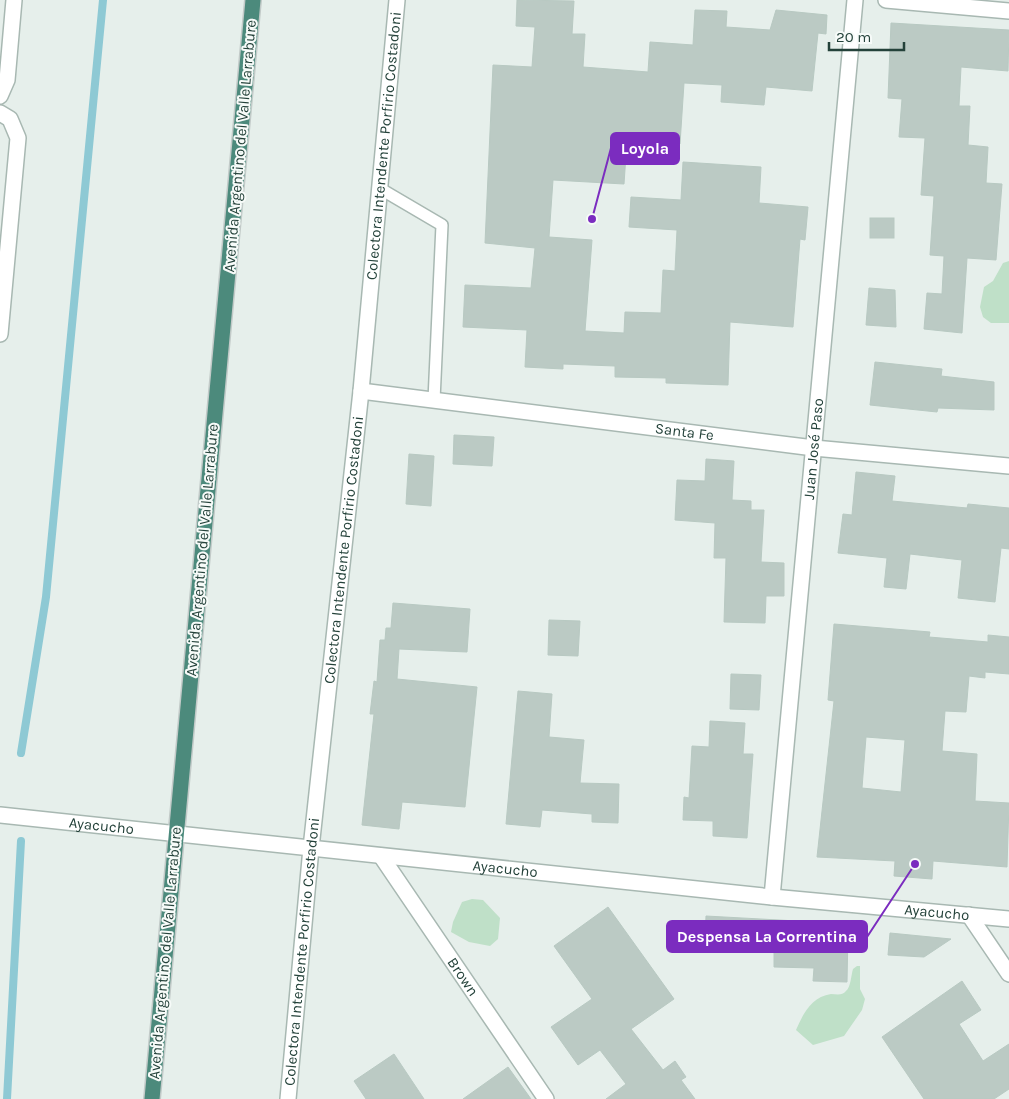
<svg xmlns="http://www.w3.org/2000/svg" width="1009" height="1099" font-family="Karla,sans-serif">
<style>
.green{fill:#bfe0c8}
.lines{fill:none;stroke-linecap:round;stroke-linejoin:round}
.stream{stroke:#8ec9d4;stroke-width:8}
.building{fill:#bbcac4;stroke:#b8c9c2;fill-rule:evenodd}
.service-casing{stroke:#a8b8b2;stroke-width:14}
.minor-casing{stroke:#a8b8b2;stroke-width:18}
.tertiary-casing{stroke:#a8b8b2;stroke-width:18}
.trunk-casing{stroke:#c2cac8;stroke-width:18}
.service{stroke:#fff;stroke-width:11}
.minor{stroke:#fff;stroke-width:15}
.tertiary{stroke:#fff;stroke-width:15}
.trunk{stroke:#4c8a7c;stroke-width:15}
.labels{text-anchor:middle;stroke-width:4;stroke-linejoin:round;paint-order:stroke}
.street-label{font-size:15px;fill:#24423a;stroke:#f7fbf9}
.leader{fill:none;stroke:#7b2cbf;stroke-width:2}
.callout-dot{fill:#7b2cbf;stroke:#f7fbf9;stroke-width:2}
.callout{fill:#7b2cbf;stroke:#7b2cbf;stroke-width:2}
.callout-label{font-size:16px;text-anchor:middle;font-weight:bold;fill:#fff}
</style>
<rect width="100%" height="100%" fill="#e6efeb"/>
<!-- green -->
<g class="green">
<polygon points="1009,261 1009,323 991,323 983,317 980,307 984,287 993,281 1003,263"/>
<polygon points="472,899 483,900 500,918 498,939 490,946 469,942 451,932 453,922 462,902"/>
<path d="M 857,966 L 860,966 L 860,989 L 865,999 L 862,1010 L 844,1036 L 813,1045 L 796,1030 C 803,1014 811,997 831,994 C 836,994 842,996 846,991 C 851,987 851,975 853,969 Z"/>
</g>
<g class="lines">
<!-- stream -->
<g class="stream">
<polyline points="21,753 46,597 103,0"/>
<polyline points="7,1099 21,841"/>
</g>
</g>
<!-- building -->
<g class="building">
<polygon points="517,0 574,1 572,34 585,34 583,67 648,72 650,42 693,45 695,10 727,11 726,27 770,30 776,10 827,15 826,34 818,33 812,91 766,87 764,105 721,102 722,85 684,83 680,144 627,140 624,184 553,180 549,237 592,240 585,331 624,333 625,312 661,313 663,270 675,271 677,230 629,227 631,197 681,200 683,162 761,167 759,203 808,207 805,240 800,239 793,327 730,322 728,385 666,383 666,378 615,377 615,366 563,364 563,369 525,367 527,330 463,327 465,285 531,288 535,248 485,243 493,65 532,67 535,27 516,26"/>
<polygon points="891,23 1009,30 1008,71 961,67 959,106 970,106 968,145 988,147 986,183 1002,184 996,260 967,258 962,333 924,329 927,293 942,294 944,256 930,255 934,196 921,195 925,138 899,137 902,99 888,98"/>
<rect x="870" y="218" width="24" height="20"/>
<polygon points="869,288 895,290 896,327 866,325"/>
<polygon points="875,362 942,369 941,376 994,382 994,410 938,408 937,412 870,405"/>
<polygon points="454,435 494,437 492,466 453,464"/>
<polygon points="409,454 434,456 431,506 406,504"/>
<polygon points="706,459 734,461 732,500 751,501 751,510 764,510 761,562 784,563 784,596 766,596 765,623 724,622 726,558 714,558 715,523 675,520 677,480 705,481"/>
<polygon points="856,472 895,476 892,501 967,508 968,504 1009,508 1009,549 1001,548 995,602 958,598 962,560 910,554 906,589 884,587 887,558 838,553 843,514 852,515"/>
<polygon points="393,603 470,609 467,652 399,649 397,679 477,687 465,807 402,802 399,829 362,825 374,714 370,714 374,681 377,682 380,640 385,640 386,628 391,628"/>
<polygon points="549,620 580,621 578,656 548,655"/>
<path d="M 834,624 L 930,632 L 929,637 L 988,642 L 988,635 L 1009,637 L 1009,674 L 985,672 L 985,678 L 969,676 L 966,712 L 945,711 L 942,751 L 977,754 L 975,801 L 1009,803 L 1007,867 L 933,861 L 932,879 L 894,876 L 895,861 L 817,857 L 834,701 L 828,700 ZM 866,737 L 905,740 L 901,792 L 862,788 Z"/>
<polygon points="731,674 761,675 759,710 730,709"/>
<polygon points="518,691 552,694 549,737 584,740 580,783 619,784 618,823 592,822 592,814 542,810 540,827 506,824"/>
<polygon points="710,721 745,723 743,754 753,754 747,838 713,836 713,821 683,820 684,797 689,798 692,746 709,747"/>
<polygon points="608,907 674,999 631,1029 663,1070 675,1061 686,1077 681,1080 695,1099 606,1099 626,1084 600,1050 578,1065 551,1027 592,999 554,946"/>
<polygon points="706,916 815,922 815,933 848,933 847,982 813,981 814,968 774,967 774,946 705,942"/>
<polygon points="890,933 951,939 924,957 888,955"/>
<polygon points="962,981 981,1010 959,1024 983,1061 1009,1044 1009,1089 994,1099 924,1099 882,1037"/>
<polygon points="394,1054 424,1099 366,1099 354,1081"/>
<polygon points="508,1067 531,1099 463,1099"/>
</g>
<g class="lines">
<!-- service casing -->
<g class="service-casing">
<polyline id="service" points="379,188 442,225 434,400"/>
</g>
<!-- minor casing -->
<g class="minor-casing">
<g id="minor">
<polyline points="886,0 1009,11"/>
<polyline points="0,96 7,80 14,0"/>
<polyline points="0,113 10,119 18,138 0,334"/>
<path id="s1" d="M 361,391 L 814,448 L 1009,466"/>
<path id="s2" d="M 381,856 L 546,1099"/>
<path id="s3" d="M 772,897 L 855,0"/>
<polyline points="969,915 1009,974"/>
<path id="s4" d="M 288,1099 L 311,848 L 361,391 L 397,0"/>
</g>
</g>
<!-- tertiary casing -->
<g class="tertiary-casing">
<g id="tertiary">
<path id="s5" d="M 0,815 L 772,897 L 1009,919"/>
</g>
</g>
<!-- trunk casing -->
<g class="trunk-casing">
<polyline id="trunk" points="152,1099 253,0"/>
</g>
<!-- service -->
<use href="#service" class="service"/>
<!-- minor -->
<use href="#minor" class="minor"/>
<!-- tertiary -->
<use href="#tertiary" class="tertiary"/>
<!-- trunk -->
<use href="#trunk" class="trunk"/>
</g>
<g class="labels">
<!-- street labels -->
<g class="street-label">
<text transform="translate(240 146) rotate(-85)" y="5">Avenida Argentino del Valle Larrabure</text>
<text dy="5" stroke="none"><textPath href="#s4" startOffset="958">Colectora Intendente Porfirio Costadoni</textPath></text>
<text dy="5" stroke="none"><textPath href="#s1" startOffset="326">Santa Fe</textPath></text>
<text dy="5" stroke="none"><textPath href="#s3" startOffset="450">Juan José Paso</textPath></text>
<text transform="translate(202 550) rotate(-85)" y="5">Avenida Argentino del Valle Larrabure</text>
<text dy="5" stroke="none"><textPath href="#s4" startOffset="552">Colectora Intendente Porfirio Costadoni</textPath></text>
<text dy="5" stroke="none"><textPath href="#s5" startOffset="102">Ayacucho</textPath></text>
<text dy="5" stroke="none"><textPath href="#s5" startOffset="508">Ayacucho</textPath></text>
<text dy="5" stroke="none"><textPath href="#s5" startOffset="942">Ayacucho</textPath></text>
<text dy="5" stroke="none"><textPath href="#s4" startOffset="148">Colectora Intendente Porfirio Costadoni</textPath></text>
<text transform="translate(165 953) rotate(-85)" y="5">Avenida Argentino del Valle Larrabure</text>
<text dy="5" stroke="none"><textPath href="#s2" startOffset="146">Brown</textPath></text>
</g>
</g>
<!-- callouts -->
<path class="leader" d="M592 219L611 148M915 864L867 937"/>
<g class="callout-dot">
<circle cx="592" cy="219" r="5"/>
<circle cx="915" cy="864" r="5"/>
</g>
<g class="callout">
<rect x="611" y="133" width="68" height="31" rx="5"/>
<rect x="667" y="921" width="200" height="31" rx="5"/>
</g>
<g class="callout-label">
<text x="645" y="154">Loyola</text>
<text x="767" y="942">Despensa La Correntina</text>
</g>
<!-- scale -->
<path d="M829 42v8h75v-8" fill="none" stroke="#24423a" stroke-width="2.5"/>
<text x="836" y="42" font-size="15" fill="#24423a" stroke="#f7fbf9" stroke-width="4" paint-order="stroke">20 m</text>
</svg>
